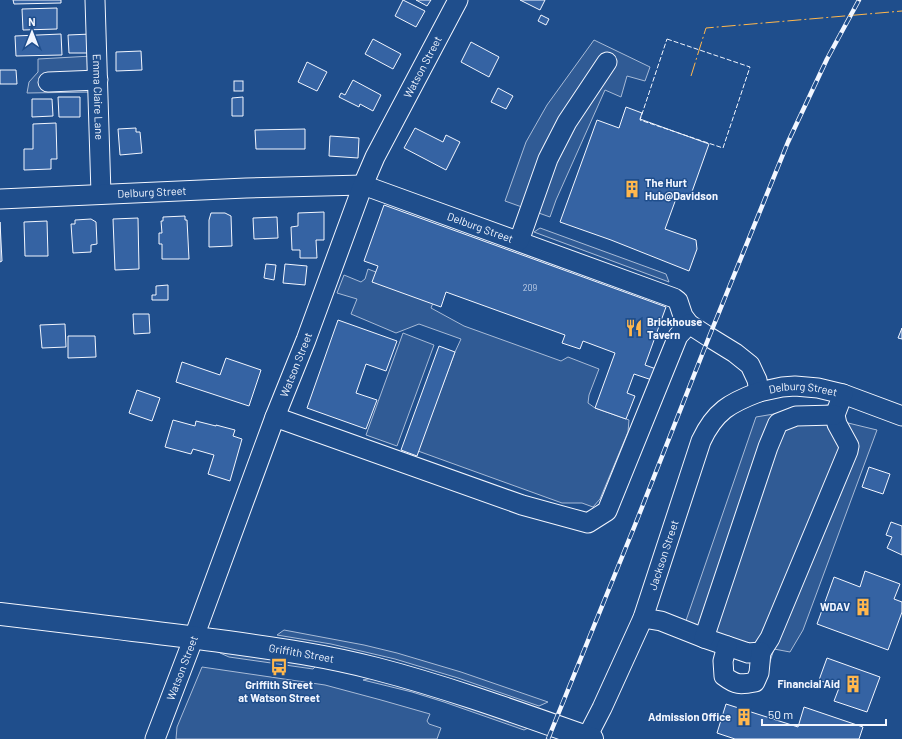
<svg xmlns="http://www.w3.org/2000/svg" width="902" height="739" font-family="Barlow,sans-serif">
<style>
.built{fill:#305b95;stroke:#a8bbd7}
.building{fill:#3563a3;stroke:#f2f6ff}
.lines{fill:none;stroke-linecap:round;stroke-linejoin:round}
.minor-casing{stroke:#f2f6ff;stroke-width:21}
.major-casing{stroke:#f2f6ff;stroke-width:24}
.minor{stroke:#1f4e8c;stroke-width:19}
.major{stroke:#1f4e8c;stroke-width:22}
.rail-casing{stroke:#f2f6ff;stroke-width:4.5}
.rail{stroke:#1f4e8c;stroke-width:3;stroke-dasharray:9;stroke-linecap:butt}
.fence{stroke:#f2f6ff;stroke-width:1;stroke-dasharray:5 2;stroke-linecap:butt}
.power{stroke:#ffb74d;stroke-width:1;stroke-dasharray:14 3 2 3;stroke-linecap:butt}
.labels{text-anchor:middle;stroke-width:3;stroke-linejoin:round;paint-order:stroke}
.number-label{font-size:9px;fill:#c3d1e8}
.street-label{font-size:11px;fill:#f2f6ff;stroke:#1f4e8c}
.poi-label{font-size:11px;font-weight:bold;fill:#f2f6ff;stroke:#1f4e8c;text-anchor:end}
</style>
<rect width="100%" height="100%" fill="#1f4e8c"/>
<!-- built -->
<g class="built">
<polygon points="594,40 650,67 645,81 627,76 621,97 605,90 556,200 550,217 505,201 526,142 547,105"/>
<polygon points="92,56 92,92 27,93 29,82 38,72 38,59"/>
<polygon points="540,228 666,274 669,282 534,232"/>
<polygon points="368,269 436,295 431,308 464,326 561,361 568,357 599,369 589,395 588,403 595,408 629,420 628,432 600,499 593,507 582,503 562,503 418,451 455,352 461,339 419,324 396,333 351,314 357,299 337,293 344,275 361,282 365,279"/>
<polygon points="403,333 434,345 397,446 366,435"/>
<polygon points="828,405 845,408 844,422 877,430 803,630 790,652 774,649 768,668 680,638 756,417"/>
<polygon points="284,630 364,645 397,653 461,672 548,702 539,706 458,678 395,659 331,644 277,635"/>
<polygon points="218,649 318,664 313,669 229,657 220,653"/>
<polygon points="202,667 325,685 381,700 430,714 427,721 429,724 441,728 437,739 176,739 177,727"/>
<polygon points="376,677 532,726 524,730 444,702 412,692 363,680"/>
</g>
<!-- building -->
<g class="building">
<polygon points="13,0 61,0 61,3 14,4"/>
<polygon points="403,0 425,11 416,27 395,16"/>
<polygon points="416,0 431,0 427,6"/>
<polygon points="520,0 545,0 540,10"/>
<polygon points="57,8 57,29 23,30 22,9"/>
<polygon points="541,15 549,19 546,25 538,21"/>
<polygon points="61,34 62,55 16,56 15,36"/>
<polygon points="91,34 92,53 69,53 68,35"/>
<polygon points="373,39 401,54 393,69 365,54"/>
<polygon points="471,42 499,57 489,77 461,62"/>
<polygon points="141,51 142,70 116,71 116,52"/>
<polygon points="307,62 327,72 317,91 298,82"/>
<polygon points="0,70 16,70 17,84 0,84"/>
<polygon points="353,80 381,95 373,111 360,104 359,107 339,97 341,93 345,95"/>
<rect x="234" y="81" width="9" height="10"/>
<polygon points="498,88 513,96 506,109 491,102"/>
<polygon points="58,97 80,97 80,117 59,117"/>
<polygon points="243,97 243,116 232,116 232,98"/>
<polygon points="32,99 52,99 53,116 32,117"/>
<polygon points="626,107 642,113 640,119 709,144 689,200 677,196 665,229 696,240 697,249 689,271 611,240 560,222 597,120 619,128"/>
<polygon points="56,123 57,159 51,159 51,169 24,170 24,149 33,149 33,124"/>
<polygon points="136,128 136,132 140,132 142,153 120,155 118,129"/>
<polygon points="415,128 443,142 446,135 460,142 446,170 404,148"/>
<polygon points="305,129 305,149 256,149 255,130"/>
<polygon points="330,136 359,138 358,158 329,156"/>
<polygon points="384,205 666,307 645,365 659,370 655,381 634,374 627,393 635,396 626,419 595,408 615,353 583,341 580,349 562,343 565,335 446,292 441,307 372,282 378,266 364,261"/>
<polygon points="324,212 324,240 316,240 317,258 300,258 300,250 292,250 291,227 298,226 298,213"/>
<polygon points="211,213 225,213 231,216 232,246 209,247 209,220"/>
<polygon points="185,216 185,220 187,220 189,259 162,259 162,244 159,244 159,233 162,233 161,221 163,221 163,217"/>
<polygon points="277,217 278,238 254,239 253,218"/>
<polygon points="138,218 139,269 115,270 113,219"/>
<polygon points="91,219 96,222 97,244 91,245 91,252 73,253 71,224 75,224 75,220"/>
<polygon points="47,221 48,256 25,256 24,222"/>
<polygon points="0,222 2,261 0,262"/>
<polygon points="266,264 276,265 274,280 264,278"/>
<polygon points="285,264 307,266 305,285 283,283"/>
<polygon points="168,285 168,300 152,300 152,295 156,295 156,286"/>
<polygon points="133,314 149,314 150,333 134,334"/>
<polygon points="338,320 397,341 386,371 366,364 356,393 377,400 366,429 307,408"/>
<polygon points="65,324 66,347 42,348 40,325"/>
<polygon points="902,328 902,339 898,338"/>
<polygon points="68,336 95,336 96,357 68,358"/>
<polygon points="439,346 455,352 417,456 401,450"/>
<polygon points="226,358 261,370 249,406 176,382 182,362 220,375"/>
<polygon points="137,390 160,398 152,421 129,413"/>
<polygon points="173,420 195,426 196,421 216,426 216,425 235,430 233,436 242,439 230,481 208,474 214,455 193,449 191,454 165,447"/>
<polygon points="869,467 890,474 883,494 862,487"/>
<polygon points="891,522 902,526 902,555 887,548 892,537 886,535"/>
<polygon points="865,571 900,584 894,599 902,602 902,612 888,650 817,624 834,577 860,587"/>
<polygon points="827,658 880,677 867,712 834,701 839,688 819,680"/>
<polygon points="726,704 798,727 804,707 863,727 859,739 735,739 717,733"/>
</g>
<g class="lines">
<!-- minor casing -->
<g class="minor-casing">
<g id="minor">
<path id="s1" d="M 95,0 L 101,194"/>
<polyline points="48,82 98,80"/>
<path id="s2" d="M 0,199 L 246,188 L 363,185 L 674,298 L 678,301 L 683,316 L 689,324 L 709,337 L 735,353 L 750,365 L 757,380 L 759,392 L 782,387 L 795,386 L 818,388 L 843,394 L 902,416"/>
<polyline points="519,241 548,159 567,122 607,62"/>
<polyline points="275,417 522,505 588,523 607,511 678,336 689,324"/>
<polyline points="643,618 661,621 704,638 748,653 761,652 770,638 848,451 849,446 837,424 835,415 843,394"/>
<polyline points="704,638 768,447 778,423 796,416 835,415"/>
<path d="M 727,646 L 723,661 L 724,676 C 736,685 740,685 755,682 L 759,673 L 761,652"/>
<path id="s3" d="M 155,739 L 194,637 L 275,417 L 306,340 L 363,185 L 375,157 L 458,0"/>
<path id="s4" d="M 586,739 L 602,708 L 643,618 L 701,441 C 715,411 730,403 759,392"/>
</g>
</g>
<!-- major casing -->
<g class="major-casing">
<g id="major">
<path id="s5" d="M 0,614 C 76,623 152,632 227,642 C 278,649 328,656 377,669 C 450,688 521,714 592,739"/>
</g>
</g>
<!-- minor -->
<use href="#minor" class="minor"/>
<!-- major -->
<use href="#major" class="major"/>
<!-- rail casing -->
<g class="rail-casing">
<polyline id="rail" points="548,739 635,525 709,337 788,142 827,59 859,0"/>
</g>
<!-- rail -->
<use href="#rail" class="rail"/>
<!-- fence -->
<polygon class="fence" points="667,39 750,67 723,148 640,120"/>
<!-- power -->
<polyline class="power" points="691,76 706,28 902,11"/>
</g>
<!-- icons -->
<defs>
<g id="building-bare" transform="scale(1.38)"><path d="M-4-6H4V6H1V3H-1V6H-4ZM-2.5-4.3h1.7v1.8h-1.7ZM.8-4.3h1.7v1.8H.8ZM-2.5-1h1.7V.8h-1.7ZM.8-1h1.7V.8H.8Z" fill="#ffb74d" stroke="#1f4e8c" stroke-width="2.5" paint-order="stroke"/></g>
<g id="restaurant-bare" transform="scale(1.38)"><path d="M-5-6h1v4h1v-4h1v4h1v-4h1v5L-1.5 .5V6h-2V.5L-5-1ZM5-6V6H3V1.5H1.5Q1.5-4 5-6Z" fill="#ffb74d" stroke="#1f4e8c" stroke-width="2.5" paint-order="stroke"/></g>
<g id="bus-bare" transform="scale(1.38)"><path d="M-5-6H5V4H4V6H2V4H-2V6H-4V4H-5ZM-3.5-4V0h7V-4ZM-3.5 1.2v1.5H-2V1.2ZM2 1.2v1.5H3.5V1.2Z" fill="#ffb74d" stroke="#1f4e8c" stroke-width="2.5" paint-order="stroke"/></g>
</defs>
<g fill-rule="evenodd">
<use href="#building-bare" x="632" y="189"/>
<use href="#restaurant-bare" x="634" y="328"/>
<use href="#building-bare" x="863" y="607"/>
<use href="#bus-bare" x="279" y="667"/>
<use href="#building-bare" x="853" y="684"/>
<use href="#building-bare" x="744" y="717"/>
</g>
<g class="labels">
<!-- number labels -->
<g class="number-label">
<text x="530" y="291">209</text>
</g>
<!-- street labels -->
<g class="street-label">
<text dy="4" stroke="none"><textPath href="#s3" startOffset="724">Watson Street</textPath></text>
<text dy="4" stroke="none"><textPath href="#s1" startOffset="97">Emma Claire Lane</textPath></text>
<text dy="4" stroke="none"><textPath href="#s2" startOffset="152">Delburg Street</textPath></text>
<text dy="4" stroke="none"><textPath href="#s2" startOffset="488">Delburg Street</textPath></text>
<text dy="4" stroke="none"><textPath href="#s3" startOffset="400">Watson Street</textPath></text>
<text dy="4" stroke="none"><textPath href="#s2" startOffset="872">Delburg Street</textPath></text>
<text dy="4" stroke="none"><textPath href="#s4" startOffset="200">Jackson Street</textPath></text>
<text dy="4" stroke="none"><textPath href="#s5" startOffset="304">Griffith Street</textPath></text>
<text dy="4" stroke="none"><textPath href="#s3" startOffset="76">Watson Street</textPath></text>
</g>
<!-- poi labels -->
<g class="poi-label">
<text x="645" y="187" text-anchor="start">The Hurt<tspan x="645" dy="13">Hub@Davidson</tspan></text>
<text x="647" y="326" text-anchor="start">Brickhouse<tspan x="647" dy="13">Tavern</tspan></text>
<text x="850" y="611">WDAV</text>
<text x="840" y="688">Financial Aid</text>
<text x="279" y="689" text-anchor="middle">Griffith Street<tspan x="279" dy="13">at Watson Street</tspan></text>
<text x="731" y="721">Admission Office</text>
</g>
</g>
<!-- north arrow -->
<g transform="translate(32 32)" stroke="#1f4e8c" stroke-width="3" paint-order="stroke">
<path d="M0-3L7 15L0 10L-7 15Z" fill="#f2f6ff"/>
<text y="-6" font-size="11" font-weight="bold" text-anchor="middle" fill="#f2f6ff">N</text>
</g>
<!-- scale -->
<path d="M762 719v6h124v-6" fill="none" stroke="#f2f6ff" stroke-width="2"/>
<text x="768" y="719" font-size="12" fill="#f2f6ff" stroke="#1f4e8c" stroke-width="3" paint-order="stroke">50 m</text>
</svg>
